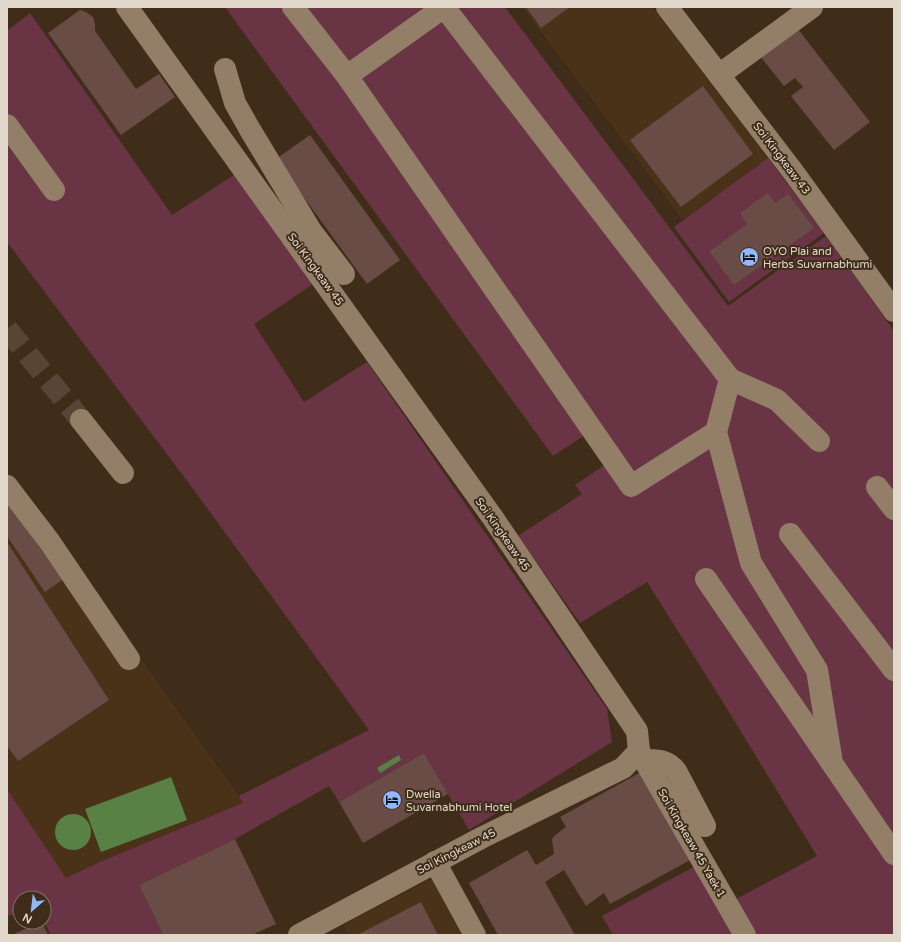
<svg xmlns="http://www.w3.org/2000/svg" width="901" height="942" font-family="'Varela Round',sans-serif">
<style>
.built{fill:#493218}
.green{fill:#693545}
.water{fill:#598145}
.building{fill:#694c45}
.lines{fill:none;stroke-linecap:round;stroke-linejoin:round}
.minor-tunnel{stroke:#574635;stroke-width:22;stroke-dasharray:22 11;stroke-linecap:butt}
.minor{stroke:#937e68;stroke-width:22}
.labels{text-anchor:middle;stroke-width:4;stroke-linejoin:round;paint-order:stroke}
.street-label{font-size:11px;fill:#e2d7cb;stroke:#3f2d1a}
.poi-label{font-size:11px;fill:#e2d7cb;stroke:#3f2d1a;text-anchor:start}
</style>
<rect width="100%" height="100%" fill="#3f2d1a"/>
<!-- built -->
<g class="built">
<polygon points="522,7 652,7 768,158 683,220"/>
<polygon points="7,472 244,803 102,861 66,878 7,789"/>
<polygon points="437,876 467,935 348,935 343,925"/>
</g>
<!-- green -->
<g class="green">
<polygon points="225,7 505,7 728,306 826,236 894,331 894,935 613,935 602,916 703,862 727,904 817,856 721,699 647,582 580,623 518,536 582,494 575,485 606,464 585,435 553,456"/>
<polygon points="30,13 172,215 234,175 313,284 254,324 304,402 367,362 607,709 612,742 469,830 424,753 339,802 329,786 235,839 139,885 163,935 51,935 44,922 44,898 20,898 20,912 7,916 7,789 66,878 102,861 243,803 239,796 369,730 191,486 7,242 7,31"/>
<polygon points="768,158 824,233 729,302 674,227"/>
</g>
<!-- water -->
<g class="water">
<polygon points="399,755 401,760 380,773 377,768"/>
<polygon points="171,777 187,820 101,852 85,809"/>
<circle cx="73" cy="832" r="18"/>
</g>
<!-- building -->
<g class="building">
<polygon points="526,7 570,7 541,28"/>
<polygon points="80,10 86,12 93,17 95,24 95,31 136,89 159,74 175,97 121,135 48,33"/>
<polygon points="794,24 870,122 834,150 791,96 803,87 795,78 784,86 756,51"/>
<polygon points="703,86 753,154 681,207 630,140"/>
<polygon points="310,135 400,260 367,284 276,159"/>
<polygon points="768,193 775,203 788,194 814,228 734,285 709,251 713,249 747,224 740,213"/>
<polygon points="7,500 62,580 45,592 7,536"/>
<polygon points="7,542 109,700 18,761 7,746"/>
<polygon points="424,753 448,794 363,843 339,802"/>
<polygon points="643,771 692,859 610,904 604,893 586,906 564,870 545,882 575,935 498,935 469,883 527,850 536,865 554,854 552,840 554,836 566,827 560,817"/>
<polygon points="235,839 276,924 252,935 163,935 139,885"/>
<polygon points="421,902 438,935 357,935"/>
<polygon points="40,922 42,922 48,935 12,935"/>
</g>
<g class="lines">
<!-- minor-tunnel -->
<polyline class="minor-tunnel" points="7,329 81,420"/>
<!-- minor -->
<g class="minor">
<polyline points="127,7 493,518 637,731 639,751 623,768 483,837 299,935"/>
<polyline points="293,7 347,76 631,486 716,432 730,379"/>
<polyline points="444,7 730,379 777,400 819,441"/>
<polyline points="667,7 794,173 894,311"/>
<polyline points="225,69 235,103 249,128 311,231 344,274"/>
<polyline points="719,75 812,7"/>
<polyline points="347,76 444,7"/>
<polyline points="7,125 54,190"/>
<polyline points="81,420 123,473"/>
<polyline points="716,432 751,563 817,670 832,763"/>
<polyline points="7,486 49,541 129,659"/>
<polyline points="877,487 894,509"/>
<polyline points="790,534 894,670"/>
<polyline points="706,579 894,854"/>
<polyline points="639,751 745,935"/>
<path d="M 644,760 C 658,761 667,759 676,771 L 705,826"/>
<polyline points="435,862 475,935"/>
</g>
</g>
<!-- icons -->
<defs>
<g id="hotel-disc" transform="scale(1)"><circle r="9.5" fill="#90b8fd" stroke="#3f2d1a"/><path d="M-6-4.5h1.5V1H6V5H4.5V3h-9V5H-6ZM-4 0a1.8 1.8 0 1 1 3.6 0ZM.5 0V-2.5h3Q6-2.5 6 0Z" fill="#111"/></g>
</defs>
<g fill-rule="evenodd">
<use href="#hotel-disc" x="749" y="257"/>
<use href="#hotel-disc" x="392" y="800"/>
</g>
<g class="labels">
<!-- street labels -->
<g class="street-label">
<text transform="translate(782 158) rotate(53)" y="4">Soi Kingkeaw 43</text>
<text transform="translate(316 269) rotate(54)" y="4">Soi Kingkeaw 45</text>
<text transform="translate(503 534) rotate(55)" y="4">Soi Kingkeaw 45</text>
<text transform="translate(692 843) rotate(60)" y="4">Soi Kingkeaw 45 Yaek 1</text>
<text transform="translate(456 851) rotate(-27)" y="4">Soi Kingkeaw 45</text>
</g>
<!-- poi labels -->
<g class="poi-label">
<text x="763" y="255">OYO Plai and<tspan x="763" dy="13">Herbs Suvarnabhumi</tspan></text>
<text x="406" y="798">Dwella<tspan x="406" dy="13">Suvarnabhumi Hotel</tspan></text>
</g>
</g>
<!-- border -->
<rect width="901" height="942" fill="none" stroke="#e2d7cb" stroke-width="16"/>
<!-- north arrow -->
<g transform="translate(32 910) rotate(208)"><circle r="19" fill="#3f2d1a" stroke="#807161"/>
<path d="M0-3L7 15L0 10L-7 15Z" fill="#90b8fd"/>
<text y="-6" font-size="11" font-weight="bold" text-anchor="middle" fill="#e2d7cb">N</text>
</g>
</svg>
